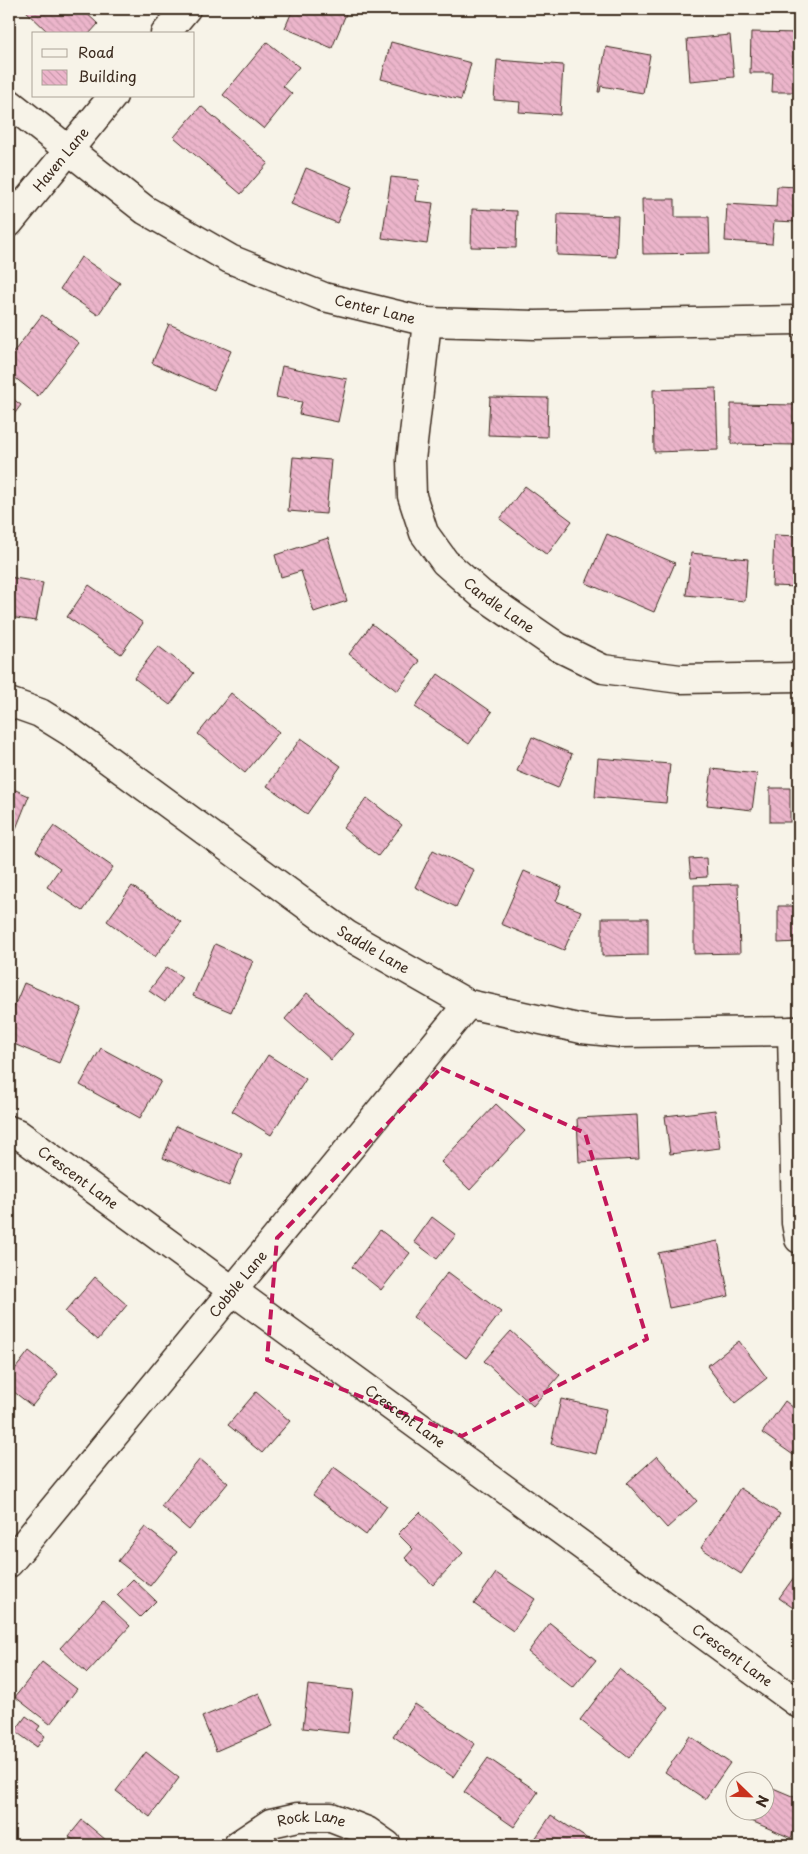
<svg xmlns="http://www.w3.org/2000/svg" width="808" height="1854" font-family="'Playpen Sans',sans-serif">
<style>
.building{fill:url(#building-back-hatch);stroke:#3b2a1e}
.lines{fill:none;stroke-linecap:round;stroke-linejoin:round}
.minor-casing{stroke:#3b2a1e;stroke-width:31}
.minor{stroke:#f7f3e8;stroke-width:28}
.marked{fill:none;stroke:#c2185b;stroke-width:4;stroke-dasharray:10 6;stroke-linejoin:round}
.labels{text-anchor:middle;stroke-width:4;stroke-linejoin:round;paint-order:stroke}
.street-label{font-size:14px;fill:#3b2a1e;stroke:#f7f3e8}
</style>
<defs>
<pattern id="building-back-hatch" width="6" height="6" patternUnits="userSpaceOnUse" patternTransform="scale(1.25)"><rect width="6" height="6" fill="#ecb5cb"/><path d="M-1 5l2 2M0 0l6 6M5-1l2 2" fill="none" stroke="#cb9cae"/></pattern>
</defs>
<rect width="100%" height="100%" fill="#f7f3e8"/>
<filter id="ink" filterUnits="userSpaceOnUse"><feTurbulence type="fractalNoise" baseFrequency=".02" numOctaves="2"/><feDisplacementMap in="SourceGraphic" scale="10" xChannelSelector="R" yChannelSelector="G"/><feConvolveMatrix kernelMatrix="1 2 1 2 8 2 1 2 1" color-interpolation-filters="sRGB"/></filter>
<g filter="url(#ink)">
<!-- building -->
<g class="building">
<polygon points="24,9 82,9 98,24 89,34 50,34"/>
<polygon points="293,9 348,9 332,48 285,28"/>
<polygon points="751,32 799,33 799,92 772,92 773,73 750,73"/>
<polygon points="730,35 734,77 690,81 687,39"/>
<polygon points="267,42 299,67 283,86 292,94 264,129 223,95"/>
<polygon points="391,42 471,63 461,100 381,79"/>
<polygon points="606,47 650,55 643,93 601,86 600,92 598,92"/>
<polygon points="497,60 563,65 560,115 519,112 520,102 494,100"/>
<polygon points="201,106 268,163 241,194 174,137"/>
<polygon points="306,168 352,187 337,223 291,204"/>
<polygon points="391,177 419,180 416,201 433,203 427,244 382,238"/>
<polygon points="777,186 799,187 797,222 774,221 772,244 725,241 727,204 776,207"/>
<polygon points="642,199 675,199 675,217 709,217 710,253 643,254"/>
<polygon points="472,209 517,211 516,248 471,247"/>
<polygon points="558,214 618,216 616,257 557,255"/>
<polygon points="81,257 120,283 98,315 60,289"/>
<polygon points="42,315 79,343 38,396 9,373 9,358"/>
<polygon points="169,324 231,351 214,390 152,363"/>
<polygon points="282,366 347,379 338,422 299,414 302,402 276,397"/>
<polygon points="716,388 718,450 654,452 653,390"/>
<polygon points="9,396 21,405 9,421"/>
<polygon points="490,397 548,398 547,437 488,435"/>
<polygon points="731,404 797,405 796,445 731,444"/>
<polygon points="293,457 331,460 326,514 288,511"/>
<polygon points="525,486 572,521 547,555 500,519"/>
<polygon points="607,534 675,563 654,612 586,583"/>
<polygon points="774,535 799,536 799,587 772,586"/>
<polygon points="328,538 347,601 314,612 301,571 281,577 275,555"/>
<polygon points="691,553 748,559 745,601 686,595"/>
<polygon points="9,577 43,583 36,621 9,617"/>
<polygon points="89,585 143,623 121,654 67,617"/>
<polygon points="372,624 420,661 397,691 349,654"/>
<polygon points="158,646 194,673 170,705 134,678"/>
<polygon points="438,674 492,712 469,744 415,707"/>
<polygon points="231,693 279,732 245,773 198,734"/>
<polygon points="532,737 572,754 558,788 517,771"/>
<polygon points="301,738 341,766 307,814 267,786"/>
<polygon points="598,758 670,764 666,803 595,797"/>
<polygon points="712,769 757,774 752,810 707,805"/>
<polygon points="9,787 29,796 15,831 9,828"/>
<rect x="770" y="788" width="20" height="34"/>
<polygon points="367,798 402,825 378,856 343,828"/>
<polygon points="54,826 113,867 83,911 47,887 60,868 36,851"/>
<polygon points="433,850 474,870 456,907 415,887"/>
<polygon points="706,858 707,877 691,878 689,859"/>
<polygon points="524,871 562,887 556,901 581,911 564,950 501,924"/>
<polygon points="738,884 740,953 694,954 694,885"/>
<polygon points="132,886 181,922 155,957 107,921"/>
<polygon points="778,906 799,906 799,942 778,943"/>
<polygon points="602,918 648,918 648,955 602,956"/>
<polygon points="215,944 253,961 231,1012 193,996"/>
<polygon points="167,967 182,977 165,1002 149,991"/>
<polygon points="24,983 82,1008 59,1063 9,1042 9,1019"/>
<polygon points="307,993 354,1034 331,1060 285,1019"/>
<polygon points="101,1048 161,1081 140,1118 80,1085"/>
<polygon points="268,1055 306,1079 271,1135 232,1111"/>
<polygon points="496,1104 525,1131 470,1190 441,1162"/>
<polygon points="715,1110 720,1148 670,1154 665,1116"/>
<polygon points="637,1115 639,1159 579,1162 577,1118"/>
<polygon points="176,1126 242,1154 229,1186 163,1158"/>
<polygon points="432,1217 456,1235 437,1259 414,1242"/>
<polygon points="380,1230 410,1253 381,1290 352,1267"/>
<polygon points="718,1241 729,1296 669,1308 658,1253"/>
<polygon points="448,1272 501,1312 466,1358 413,1317"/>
<polygon points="95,1277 127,1305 98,1340 65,1312"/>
<polygon points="511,1331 560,1375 533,1406 484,1361"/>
<polygon points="739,1341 767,1378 735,1403 707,1366"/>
<polygon points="29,1351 58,1374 32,1406 9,1388 9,1377"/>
<polygon points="256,1392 290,1421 262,1453 228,1425"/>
<polygon points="561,1399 606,1409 596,1454 551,1444"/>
<polygon points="785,1401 799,1412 799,1459 762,1433"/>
<polygon points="657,1456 697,1501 667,1528 627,1483"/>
<polygon points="200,1459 228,1483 189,1530 161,1506"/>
<polygon points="334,1467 387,1506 366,1535 313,1495"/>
<polygon points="740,1488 780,1514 741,1574 701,1548"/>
<polygon points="420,1512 463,1553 433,1585 405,1558 413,1549 398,1534"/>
<polygon points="145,1527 177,1552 150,1586 118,1561"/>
<polygon points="799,1570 799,1612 779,1598"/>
<polygon points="496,1573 535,1599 513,1631 474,1604"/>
<polygon points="133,1579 156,1601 140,1617 117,1595"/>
<polygon points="103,1601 130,1626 87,1673 60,1648"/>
<polygon points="550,1623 596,1660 573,1688 528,1652"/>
<polygon points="42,1662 77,1689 50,1724 15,1697"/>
<polygon points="619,1669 668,1707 629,1758 580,1720"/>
<polygon points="308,1685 353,1690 348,1733 303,1728"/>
<polygon points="259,1693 273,1726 216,1751 202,1717"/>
<polygon points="415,1704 475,1744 453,1777 393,1736"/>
<polygon points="26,1716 40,1726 37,1730 45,1736 37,1747 15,1731"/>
<polygon points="690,1736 730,1763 705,1799 665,1772"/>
<polygon points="146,1752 179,1778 150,1817 116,1791"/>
<polygon points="488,1758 538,1792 514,1827 464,1792"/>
<polygon points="766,1785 799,1799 799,1818 791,1838 749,1820 752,1812 766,1812"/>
<polygon points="551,1815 597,1845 531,1845"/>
<polygon points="82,1820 112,1845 79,1845 69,1836"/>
</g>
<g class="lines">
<!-- minor casing -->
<g class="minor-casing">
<g id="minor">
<polyline points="165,34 186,9"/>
<path id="s1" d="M 9,103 L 145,210 L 230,259 L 324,297 L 427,322 L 535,325 L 799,320"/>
<path id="s2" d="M 9,223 L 113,96"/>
<path id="s3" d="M 427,322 L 411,460 L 412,496 L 424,533 L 445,562 L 481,594 L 558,647 L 603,669 L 680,679 L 799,677"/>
<path id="s4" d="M 9,702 L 40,713 L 69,731 L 347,935 L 468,1004 L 582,1029 L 620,1033 L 799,1031"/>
<polyline points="792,1031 796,1223 799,1239"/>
<path id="s5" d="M 9,1130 L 17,1133 L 799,1704"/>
<path id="s6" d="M 9,1563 L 468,1004"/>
<path id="s7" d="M 238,1845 L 271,1823 L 298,1817 L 331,1817 L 367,1831 L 387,1845"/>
</g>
</g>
<!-- minor -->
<use href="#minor" class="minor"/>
</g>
</g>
<!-- marked area -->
<path class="marked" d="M 441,1068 L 585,1133 L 647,1339 L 462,1436 L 267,1360 L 277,1238 Z"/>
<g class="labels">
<!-- street labels -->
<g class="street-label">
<text dy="5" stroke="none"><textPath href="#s2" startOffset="82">Haven Lane</textPath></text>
<text dy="5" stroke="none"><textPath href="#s1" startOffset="425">Center Lane</textPath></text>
<text dy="5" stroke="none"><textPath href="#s3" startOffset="319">Candle Lane</textPath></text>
<text dy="5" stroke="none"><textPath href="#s4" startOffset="442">Saddle Lane</textPath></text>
<text dy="5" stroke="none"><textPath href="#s5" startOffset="84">Crescent Lane</textPath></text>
<text dy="5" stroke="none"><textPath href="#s6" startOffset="361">Cobble Lane</textPath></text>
<text dy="5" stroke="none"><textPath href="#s5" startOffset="489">Crescent Lane</textPath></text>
<text dy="5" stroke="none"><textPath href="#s5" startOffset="894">Crescent Lane</textPath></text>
<text dy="5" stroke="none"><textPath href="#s7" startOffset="81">Rock Lane</textPath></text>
</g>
</g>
<!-- margin -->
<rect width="808" height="1854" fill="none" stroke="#f7f3e8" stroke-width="30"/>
<rect x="15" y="15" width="778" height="1824" fill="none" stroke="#3b2a1e" stroke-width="2" filter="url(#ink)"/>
<!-- legend -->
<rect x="32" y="32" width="162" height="65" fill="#f7f3e8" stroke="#aca397"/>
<rect x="42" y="49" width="25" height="8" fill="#f7f3e8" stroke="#aca397"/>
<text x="78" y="58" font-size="15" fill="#3b2a1e">Road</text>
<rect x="42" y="70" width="25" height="15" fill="url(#building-back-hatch)" stroke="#aca397"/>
<text x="78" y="82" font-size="15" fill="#3b2a1e">Building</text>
<!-- north arrow -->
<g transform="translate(750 1796) rotate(113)"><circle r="24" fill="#f7f3e8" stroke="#aca397"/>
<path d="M0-4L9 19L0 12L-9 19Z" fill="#c8321e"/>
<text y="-8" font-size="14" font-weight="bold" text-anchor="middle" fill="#3b2a1e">N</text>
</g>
</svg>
